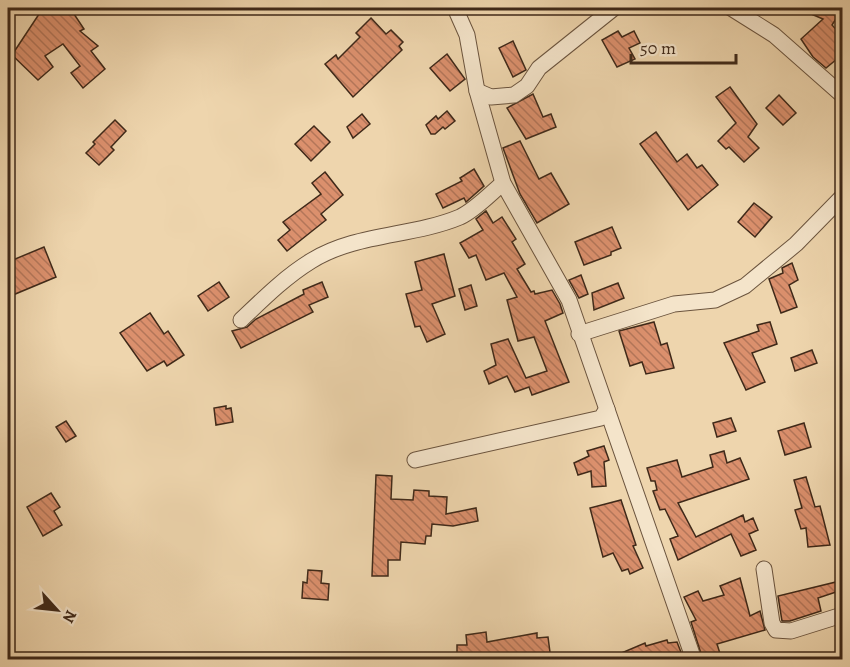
<svg xmlns="http://www.w3.org/2000/svg" width="850" height="667" font-family="Alegreya,serif">
<style>
.building{fill:url(#building-back-hatch);stroke:#3f2919;stroke-width:1.5}
.lines{fill:none;stroke-linecap:round;stroke-linejoin:round}
.minor-casing{stroke:#6b543e;stroke-width:17}
.minor{stroke:#f4e4ca;stroke-width:15}
</style>
<defs>
<pattern id="building-back-hatch" width="6" height="6" patternUnits="userSpaceOnUse" patternTransform="scale(1.5)"><rect width="6" height="6" fill="#db906d"/><path d="M-1 5l2 2M0 0l6 6M5-1l2 2" fill="none" stroke="#b37659"/></pattern>
</defs>
<rect width="100%" height="100%" fill="#eed5ad"/>
<filter id="stains"><feTurbulence type="fractalNoise" baseFrequency=".00333" numOctaves="4"/><feColorMatrix values="0 0 0 0 .2 0 0 0 0 .09 0 0 0 0 .02 0 0 0 .5 -.17"/></filter>
<radialGradient id="worn" r=".72"><stop offset=".6" stop-color="#630" stop-opacity="0"/><stop offset="1" stop-color="#630" stop-opacity=".3"/></radialGradient>
<!-- building -->
<g class="building">
<polygon points="43,8 70,8 84,29 80,31 98,46 91,51 105,69 83,88 71,73 80,66 63,44 45,56 53,67 38,80 12,55"/>
<polygon points="797,8 843,8 832,25 843,37 843,54 826,68 813,57 801,39 823,19"/>
<polygon points="371,18 386,34 391,30 403,42 399,46 402,50 353,97 325,64 336,55 338,59 360,37 356,33"/>
<polygon points="618,31 622,37 634,31 640,43 629,48 635,59 617,67 602,40"/>
<polygon points="513,41 526,70 513,77 499,48"/>
<polygon points="447,54 465,79 450,91 430,68"/>
<polygon points="730,87 757,124 748,137 759,148 744,162 729,147 726,149 718,141 736,123 716,97"/>
<polygon points="533,94 543,117 551,114 556,127 526,139 507,108"/>
<polygon points="779,95 796,113 783,125 766,108"/>
<polygon points="447,111 455,121 445,129 443,127 435,134 431,134 426,125 436,116 438,119"/>
<polygon points="362,114 370,124 353,138 347,127"/>
<polygon points="115,120 126,131 111,147 114,150 99,165 86,153 95,144 93,142"/>
<polygon points="314,126 330,142 311,161 295,144"/>
<polygon points="656,132 677,162 687,154 697,168 702,165 718,185 688,210 640,144"/>
<polygon points="520,141 539,179 551,173 569,204 537,223 520,194 503,148"/>
<polygon points="474,169 484,186 466,202 464,198 443,208 436,194 462,181 460,178"/>
<polygon points="325,172 343,195 321,214 326,220 287,251 278,240 290,230 283,222 321,194 312,183"/>
<polygon points="754,203 772,217 755,237 738,222"/>
<polygon points="486,211 493,223 502,217 516,239 512,242 525,264 517,269 531,292 534,291 535,294 552,290 560,304 563,313 545,321 569,382 532,395 529,387 515,392 507,376 489,384 484,371 496,365 491,344 508,339 526,378 547,371 534,337 518,341 507,300 517,297 504,273 486,280 476,255 469,258 460,243 483,230 476,219"/>
<polygon points="612,227 621,248 611,252 611,255 584,265 575,242"/>
<polygon points="44,247 56,277 8,297 8,262"/>
<polygon points="444,254 455,296 432,304 445,334 427,342 420,326 415,327 406,294 422,290 415,262"/>
<polygon points="792,263 798,280 789,285 797,307 781,313 769,279 783,273 782,268"/>
<polygon points="581,275 588,294 579,298 569,280"/>
<polygon points="219,282 229,297 208,311 198,296"/>
<polygon points="322,282 328,297 309,305 313,312 241,348 232,331 247,327 256,319 304,294 303,290"/>
<polygon points="618,283 624,298 594,310 592,293"/>
<polygon points="471,285 477,306 465,310 459,289"/>
<polygon points="150,313 164,334 168,331 184,355 167,366 164,361 147,371 120,333"/>
<polygon points="654,322 661,345 667,343 674,368 646,374 642,362 630,366 619,331"/>
<polygon points="770,322 777,344 752,353 765,382 746,390 724,343 759,331 757,325"/>
<polygon points="812,350 817,363 795,371 791,358"/>
<polygon points="226,406 226,409 231,408 233,422 216,425 214,408"/>
<polygon points="731,418 736,431 717,437 713,423"/>
<polygon points="66,421 76,436 66,442 56,427"/>
<polygon points="804,423 811,447 785,455 778,431"/>
<polygon points="604,446 609,460 604,462 606,486 592,487 591,471 578,475 574,463 589,456 587,451"/>
<polygon points="724,451 727,463 740,458 749,479 678,503 696,537 743,515 745,522 753,518 758,530 749,534 756,550 741,556 731,534 678,560 670,539 678,536 665,509 660,510 653,491 657,490 655,481 651,481 647,468 677,460 682,477 713,467 710,455"/>
<polygon points="376,475 392,476 391,499 413,500 414,490 429,491 429,496 447,497 446,514 476,508 478,521 453,526 432,524 431,536 426,536 425,544 401,542 400,560 388,560 388,576 372,576"/>
<polygon points="806,477 815,507 820,506 830,545 808,547 806,528 801,529 795,510 802,508 794,480"/>
<polygon points="51,493 60,507 54,511 62,525 43,536 27,507"/>
<polygon points="621,500 636,545 633,546 643,568 630,574 628,569 622,571 613,553 603,557 590,508"/>
<polygon points="308,570 322,571 321,583 329,584 328,600 302,598 303,582 307,583"/>
<polygon points="740,578 750,616 760,611 765,630 717,644 722,660 703,660 691,622 696,620 684,597 698,591 703,601 724,595 720,586"/>
<polygon points="836,582 839,591 818,598 821,611 790,621 782,621 778,596"/>
<polygon points="486,632 487,642 537,633 537,638 548,637 551,660 457,660 457,645 467,645 466,635"/>
<polygon points="667,640 668,643 677,642 684,660 605,660 645,643 646,646"/>
</g>
<g class="lines">
<!-- minor casing -->
<g class="minor-casing">
<g id="minor">
<polyline points="455,8 467,35 477,91 503,183 569,300 694,660"/>
<polyline points="731,8 774,35 842,95"/>
<polyline points="477,91 491,97 514,95 527,86 539,68 614,8"/>
<path d="M 241,320 C 263,299 285,277 311,261 C 356,233 412,237 460,217 C 475,210 490,194 503,183"/>
<polyline points="579,334 674,304 715,300 745,286 796,244 842,197"/>
<polyline points="415,460 601,418 607,409"/>
<polyline points="764,569 772,623 776,630 791,631 842,615"/>
</g>
</g>
<!-- minor -->
<use href="#minor" class="minor"/>
</g>
<!-- margin -->
<rect width="850" height="667" fill="none" stroke="#eed5ad" stroke-width="30"/>
<rect x="9" y="9" width="832" height="649" fill="none" stroke="#3f2919" stroke-width="3"/>
<rect x="15" y="15" width="820" height="637" fill="none" stroke="#3f2919" stroke-width="1.5"/>
<!-- north arrow -->
<g transform="translate(57 610) rotate(117)" stroke="#f4e4ca" stroke-width="4.5" paint-order="stroke">
<path d="M0-4.5L10 22L0 15L-10 22Z" fill="#3f2919"/>
<text y="-9" font-size="16" font-weight="bold" text-anchor="middle" fill="#3f2919">N</text>
</g>
<!-- scale -->
<path d="M631 54v9h105v-9" fill="none" stroke="#3f2919" stroke-width="3"/>
<text x="640" y="54" font-size="18" fill="#3f2919" stroke="#f4e4ca" stroke-width="4.5" paint-order="stroke">50 m</text>
<rect width="100%" height="100%" filter="url(#stains)"/>
<rect width="100%" height="100%" fill="url(#worn)"/>
</svg>
